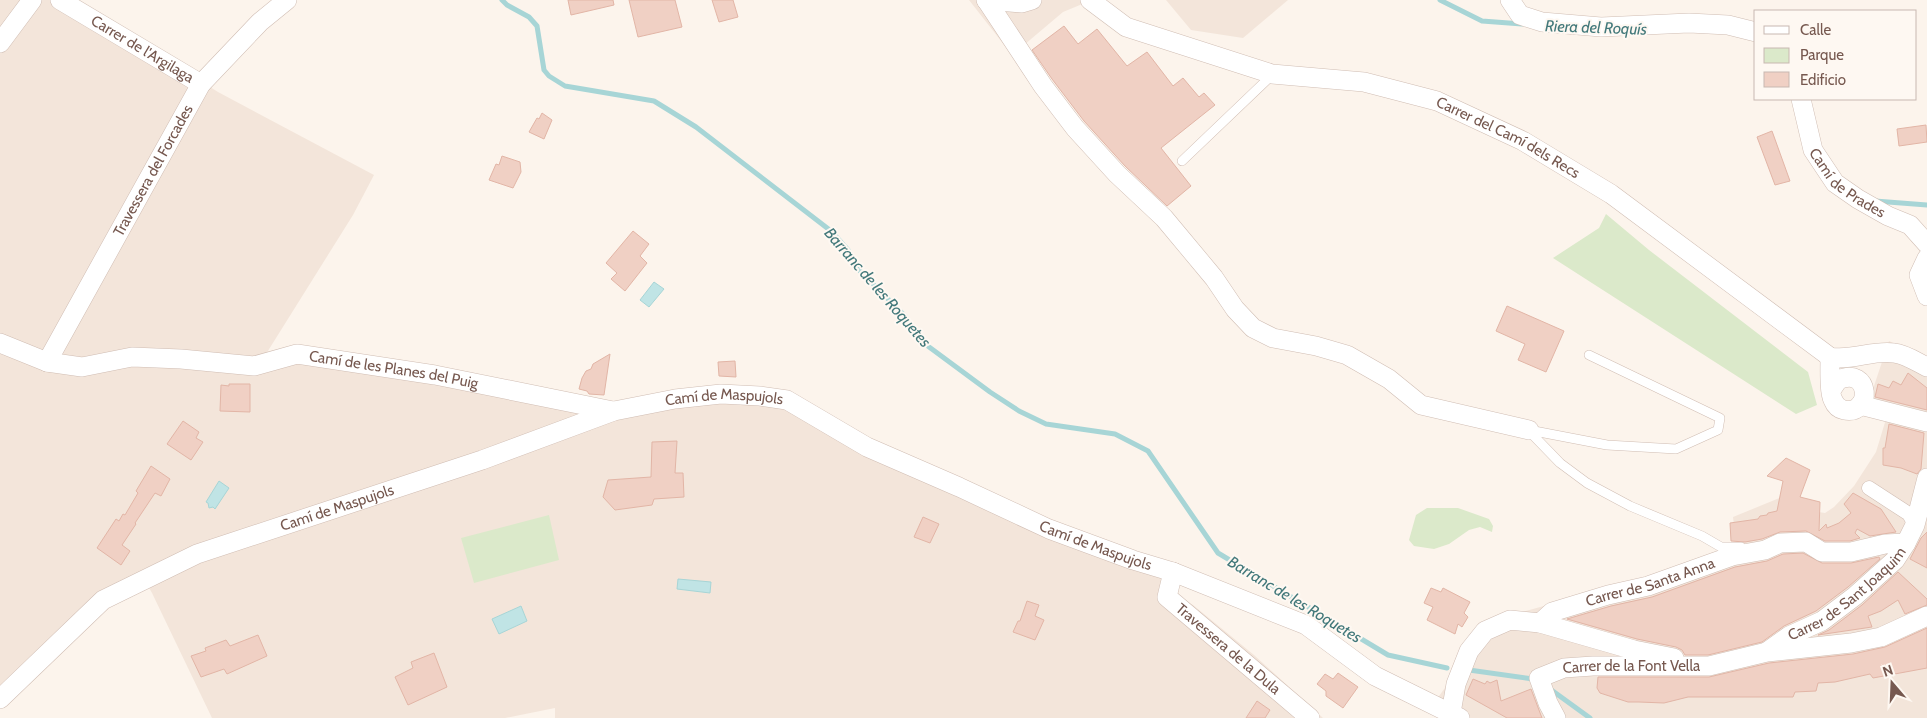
<svg xmlns="http://www.w3.org/2000/svg" width="1927" height="718" font-family="Cabin,sans-serif">
<style>
.residential{fill:#f3e5da}
.green{fill:#dbe9ca}
.water{fill:#c0e4e5;stroke:#a7d5d6}
.lines{fill:none;stroke-linecap:round;stroke-linejoin:round}
.stream{stroke:#a7d5d6;stroke-width:5}
.building{fill:#f0d0c4;stroke:#e2b5a6}
.service-casing{stroke:#d0bdb3;stroke-width:10}
.pedestrian-casing{stroke:#d0bdb3;stroke-width:15}
.minor-casing{stroke:#d0bdb3;stroke-width:20}
.service{stroke:#fff;stroke-width:9}
.pedestrian{stroke:#fff;stroke-width:14}
.minor{stroke:#fff;stroke-width:19}
.labels{text-anchor:middle;stroke-width:4;stroke-linejoin:round;paint-order:stroke}
.street-label{font-size:15px;fill:#76584f;stroke:#fef8f2}
.water-label{font-size:16px;font-style:italic;fill:#42787a;stroke:#fef8f2}
</style>
<rect width="100%" height="100%" fill="#fcf4ec"/>
<!-- residential -->
<g class="residential">
<polygon points="0,0 71,0 218,92 374,175 353,215 266,354 573,408 755,390 929,470 1181,573 1176,595 1193,605 1254,655 1323,718 555,718 555,708 505,718 212,718 152,593 140,572 0,706"/>
<polygon points="969,0 1092,0 1063,12 1012,55"/>
<polygon points="1166,0 1288,0 1243,38 1191,30"/>
<polygon points="1889,341 1927,359 1927,718 1443,718 1429,710 1452,678 1462,656 1515,614 1749,549 1747,543 1736,543 1733,517 1782,497 1812,511 1825,513 1834,507 1854,486 1876,452 1886,419 1864,416"/>
</g>
<!-- green -->
<g class="green">
<polygon points="1606,214 1649,250 1808,372 1817,405 1796,414 1553,258 1599,228"/>
<polygon points="1427,508 1458,508 1489,519 1493,526 1492,532 1480,527 1469,530 1449,544 1434,549 1414,546 1409,540 1416,515"/>
<polygon points="549,515 559,560 474,583 461,538"/>
</g>
<!-- water -->
<g class="water">
<polygon points="654,282 664,289 649,307 640,300"/>
<polygon points="219,481 229,488 215,509 213,507 209,508 208,503 206,502"/>
<polygon points="678,579 711,582 710,593 677,589"/>
<polygon points="521,606 527,621 499,634 492,619"/>
</g>
<g class="lines">
<!-- stream -->
<g class="stream">
<polyline points="502,0 507,5 529,17 537,26 544,70 549,76 565,86 654,101 696,127 831,231 848,250 860,271 905,316 921,341 990,392 1019,411 1046,424 1115,434 1148,451 1218,553 1388,655 1447,668"/>
<polyline points="1440,0 1482,21 1522,24"/>
<polyline points="1875,201 1927,205"/>
<polyline points="1469,670 1533,679"/>
<polyline points="1550,689 1590,718"/>
</g>
</g>
<!-- building -->
<g class="building">
<polygon points="568,0 613,0 614,5 571,15"/>
<polygon points="629,0 675,0 682,27 638,37"/>
<polygon points="712,0 733,0 738,17 719,22"/>
<polygon points="1064,26 1078,44 1097,29 1127,66 1147,52 1173,86 1183,78 1199,97 1204,93 1215,105 1161,148 1191,186 1167,206 1125,166 1084,121 1052,79 1032,50"/>
<polygon points="542,113 552,120 544,139 529,132 537,118 539,119"/>
<polygon points="1926,125 1927,142 1899,146 1897,129"/>
<polygon points="1772,131 1790,181 1775,185 1757,137"/>
<polygon points="502,156 520,162 521,172 513,188 489,180 496,164 499,165"/>
<polygon points="633,231 649,244 640,256 647,263 625,291 611,279 617,273 606,263"/>
<polygon points="1507,306 1564,331 1546,372 1518,360 1525,344 1496,331"/>
<polygon points="610,354 604,395 589,394 587,391 579,389 582,378 586,371 591,369 593,364"/>
<polygon points="735,361 736,377 719,376 718,362"/>
<polygon points="1908,373 1927,388 1927,410 1875,397 1878,384 1889,388 1893,381 1901,385"/>
<polygon points="229,384 250,384 250,412 220,411 221,385 229,386"/>
<polygon points="183,421 199,432 196,438 203,442 191,460 167,444"/>
<polygon points="1889,424 1924,433 1921,469 1917,474 1901,468 1883,465 1883,448 1885,448"/>
<polygon points="677,441 675,473 683,473 684,497 654,499 652,505 615,510 603,497 608,480 651,477 652,442"/>
<polygon points="1786,458 1810,470 1800,497 1820,502 1819,531 1826,524 1827,528 1839,523 1851,513 1844,504 1853,493 1881,509 1896,532 1870,536 1857,529 1855,533 1860,538 1850,541 1825,541 1806,531 1780,532 1762,539 1745,542 1731,541 1730,523 1758,519 1760,516 1767,515 1768,513 1777,511 1783,481 1767,476"/>
<polygon points="151,466 170,479 161,496 155,493 135,523 136,524 122,545 130,551 121,565 97,548 116,519 119,521 123,514 125,515 138,493 136,491"/>
<polygon points="923,517 939,524 930,543 914,537"/>
<polygon points="1927,532 1927,568 1910,559 1921,538"/>
<polygon points="1803,553 1822,563 1851,563 1879,557 1880,559 1848,587 1816,611 1784,626 1762,642 1708,655 1685,655 1682,650 1676,647 1637,639 1567,619 1611,606 1652,597 1735,567 1767,561 1783,554"/>
<polygon points="1898,572 1927,599 1927,605 1905,614 1898,600 1881,611 1868,616 1872,627 1818,635 1829,630 1862,605"/>
<polygon points="1431,588 1441,592 1443,588 1470,602 1464,613 1468,617 1462,627 1458,624 1455,634 1427,620 1433,607 1424,603"/>
<polygon points="1027,601 1039,605 1035,616 1044,620 1035,640 1013,632 1018,621 1020,621"/>
<polygon points="1927,628 1927,668 1873,678 1870,674 1835,682 1818,683 1816,691 1795,692 1793,697 1688,697 1664,703 1639,702 1628,702 1600,693 1597,688 1598,677 1709,677 1769,663 1853,654 1885,647"/>
<polygon points="258,635 267,656 227,674 224,669 201,677 191,656 206,651 205,648 226,640 230,646"/>
<polygon points="434,653 447,687 408,705 395,677 413,668 411,662"/>
<polygon points="1338,673 1358,687 1343,708 1326,696 1326,691 1317,684 1325,674 1333,679"/>
<polygon points="1473,679 1485,684 1487,681 1490,683 1497,680 1501,701 1531,689 1542,718 1507,718 1466,695"/>
<polygon points="1257,701 1270,710 1265,718 1246,718"/>
</g>
<g class="lines">
<!-- service casing -->
<g class="service-casing">
<g id="service">
<polyline points="1182,161 1272,75"/>
<polyline points="1529,430 1607,445 1676,449 1718,430 1720,418 1589,355"/>
<polyline points="1529,431 1560,463 1587,483 1630,506 1702,536 1721,547 1741,547"/>
</g>
</g>
<!-- pedestrian casing -->
<g class="pedestrian-casing">
<polyline id="pedestrian" points="1869,488 1909,514 1915,525"/>
</g>
<!-- minor casing -->
<g class="minor-casing">
<g id="minor">
<path id="s1" d="M 60,0 L 201,84"/>
<polyline points="986,0 1022,3 1032,0"/>
<path id="s2" d="M 1090,0 L 1126,27 L 1272,74 L 1364,82 L 1437,101 L 1523,141 L 1611,194 L 1830,357 C 1852,361 1872,350 1894,353 C 1905,354 1917,362 1927,367"/>
<polyline points="1510,0 1520,15 1542,22 1601,27 1689,23 1728,25 1756,32"/>
<polyline points="987,1 1043,86 1075,128 1117,174 1164,218 1214,278 1235,309 1253,328 1273,338 1316,346 1347,355 1389,379 1421,405 1529,430"/>
<polyline points="0,43 32,0"/>
<path id="s3" d="M 1801,99 L 1813,150 L 1835,183 L 1858,199 L 1888,216 L 1910,225 L 1927,244"/>
<polyline points="1927,258 1919,275 1927,296"/>
<path id="s4" d="M 0,343 L 47,362 L 82,367 L 132,357 L 181,359 L 254,366 L 297,354 L 435,375 L 613,411"/>
<path d="M 1830,357 C 1830,367 1829,393 1833,400 C 1835,405 1839,409 1844,410 C 1873,416 1871,365 1838,380 L 1832,389"/>
<path id="s5" d="M 47,362 L 201,84 L 260,22 L 287,0"/>
<polyline points="1860,405 1927,422"/>
<path id="s6" d="M 1173,572 L 1167,597 L 1310,718"/>
<path id="s7" d="M 1540,623 L 1552,612 L 1608,595 L 1648,586 L 1732,556 L 1765,550 L 1780,543 L 1806,542 L 1822,552 L 1851,552 L 1885,544 L 1906,543"/>
<path id="s8" d="M 1768,651 L 1789,636 L 1822,621 L 1855,596 L 1895,560 L 1906,543 L 1915,525 L 1927,478"/>
<path id="s9" d="M 0,699 L 103,600 L 197,554 L 482,460 L 614,411 L 675,399 L 721,394 L 760,396 L 787,400 L 867,447 L 959,487 L 1049,529 L 1133,560 L 1173,572 L 1306,625 L 1375,676 L 1460,718"/>
<polyline points="1451,713 1456,684 1469,651 1485,631 1510,620 1540,623 1634,650 1674,658"/>
<path id="s10" d="M 1556,718 L 1548,703 L 1539,678 L 1564,668 L 1593,666 L 1709,666 L 1767,652 L 1851,643 L 1881,637 L 1927,616"/>
</g>
</g>
<!-- service -->
<use href="#service" class="service"/>
<!-- pedestrian -->
<use href="#pedestrian" class="pedestrian"/>
<!-- minor -->
<use href="#minor" class="minor"/>
</g>
<g class="labels">
<!-- street labels -->
<g class="street-label">
<text dy="5" stroke="none"><textPath href="#s1" startOffset="96">Carrer de l'Argilaga</textPath></text>
<text dy="5" stroke="none"><textPath href="#s2" startOffset="446">Carrer del Camí dels Recs</textPath></text>
<text dy="5" stroke="none"><textPath href="#s5" startOffset="219">Travessera del Forcades</textPath></text>
<text dy="5" stroke="none"><textPath href="#s3" startOffset="101">Camí de Prades</textPath></text>
<text dy="5" stroke="none"><textPath href="#s4" startOffset="402">Camí de les Planes del Puig</textPath></text>
<text dy="5" stroke="none"><textPath href="#s9" startOffset="800">Camí de Maspujols</textPath></text>
<text dy="5" stroke="none"><textPath href="#s9" startOffset="395">Camí de Maspujols</textPath></text>
<text dy="5" stroke="none"><textPath href="#s9" startOffset="1205">Camí de Maspujols</textPath></text>
<text dy="5" stroke="none"><textPath href="#s7" startOffset="119">Carrer de Santa Anna</textPath></text>
<text dy="5" stroke="none"><textPath href="#s8" startOffset="98">Carrer de Sant Joaquim</textPath></text>
<text dy="5" stroke="none"><textPath href="#s6" startOffset="106">Travessera de la Dula</textPath></text>
<text dy="5" stroke="none"><textPath href="#s10" startOffset="138">Carrer de la Font Vella</textPath></text>
</g>
<!-- water labels -->
<g class="water-label">
<text transform="translate(1596 27) rotate(2)" y="6">Riera del Roquís</text>
<text transform="translate(878 287) rotate(49)" y="6">Barranc de les Roquetes</text>
<text transform="translate(1295 599) rotate(31)" y="6">Barranc de les Roquetes</text>
</g>
</g>
<!-- legend -->
<rect x="1754" y="10" width="162" height="90" fill="#fef8f2" stroke="#c8b8b1"/>
<rect x="1764" y="26" width="25" height="8" fill="#ffffff" stroke="#c8b8b1"/>
<text x="1800" y="35" font-size="15" fill="#76584f">Calle</text>
<rect x="1764" y="48" width="25" height="15" fill="#dbe9ca" stroke="#c8b8b1"/>
<text x="1800" y="60" font-size="15" fill="#76584f">Parque</text>
<rect x="1764" y="72" width="25" height="15" fill="#f0d0c4" stroke="#c8b8b1"/>
<text x="1800" y="85" font-size="15" fill="#76584f">Edificio</text>
<!-- north arrow -->
<g transform="translate(1892 683) rotate(341)" stroke="#fef8f2" stroke-width="4" paint-order="stroke">
<path d="M0-4L9 19L0 12L-9 19Z" fill="#76584f"/>
<text y="-8" font-size="14" font-weight="bold" text-anchor="middle" fill="#76584f">N</text>
</g>
</svg>
